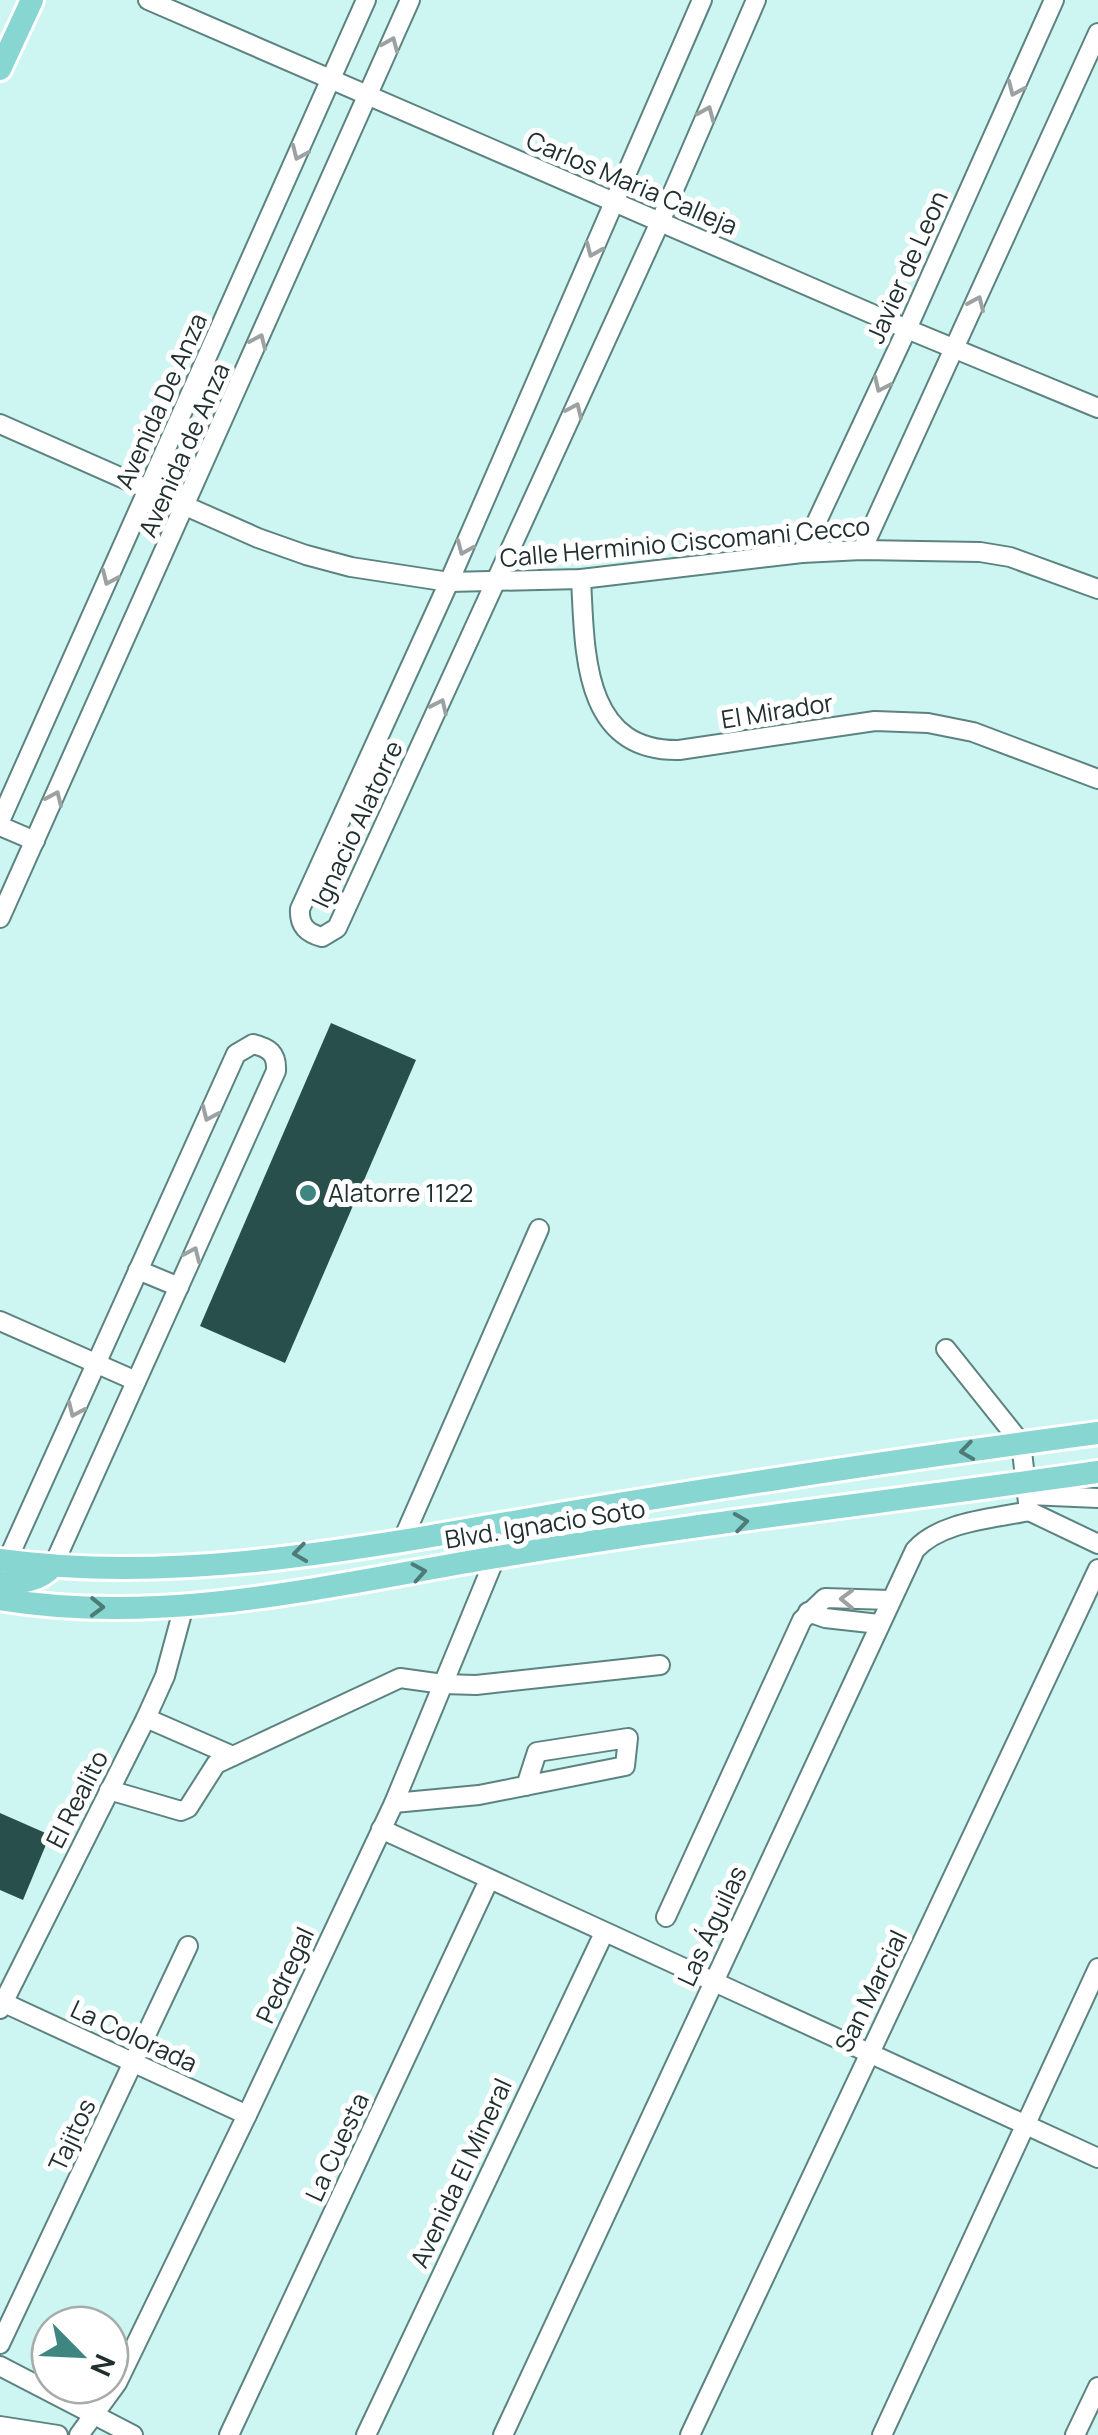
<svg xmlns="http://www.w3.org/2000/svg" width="1098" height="2435" font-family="Manrope,sans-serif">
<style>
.building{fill:#294f4c}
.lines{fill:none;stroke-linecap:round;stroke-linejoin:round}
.minor-casing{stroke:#5d8380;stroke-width:22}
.major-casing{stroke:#fff;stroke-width:28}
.minor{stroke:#fff;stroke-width:18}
.major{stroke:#87d6d1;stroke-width:22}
.oneway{stroke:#9ba2a1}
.oneway2{stroke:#4e7b77}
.poi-dot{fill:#3f8681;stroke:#fff;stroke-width:4}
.labels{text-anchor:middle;stroke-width:10;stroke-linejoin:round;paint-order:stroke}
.street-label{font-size:25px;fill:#20302e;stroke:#fff}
.poi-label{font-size:25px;fill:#20302e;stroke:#fff;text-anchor:start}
</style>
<rect width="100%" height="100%" fill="#cdf6f2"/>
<!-- building -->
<g class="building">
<polygon points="331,1023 416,1060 285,1363 200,1326"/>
<polygon points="0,1813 50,1835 23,1900 0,1890"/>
</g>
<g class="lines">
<!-- minor casing -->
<g class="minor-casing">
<g id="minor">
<polyline points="148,0 907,329 1098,408"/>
<path d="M 702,0 L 449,582 L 300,909 C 299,925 306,933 322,937 L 337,928 L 660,222 L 756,0"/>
<polyline points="0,424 258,538 306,555 351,567 449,582 581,579 802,553 862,550 980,552 1010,557 1098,589"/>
<polyline points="862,550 1098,33"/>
<polyline points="802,553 907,329 1054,0"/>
<path d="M 581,579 C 585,648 581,752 679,750 L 875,721 L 928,723 L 973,732 L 1098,779"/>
<polyline points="0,821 366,0"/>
<polyline points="0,826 35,841"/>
<polyline points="0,918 410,0"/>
<polyline points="138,1270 179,1287"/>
<polyline points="0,1321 136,1381"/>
<polyline points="946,1349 1021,1443 1029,1511"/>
<polyline points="1028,1495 1098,1498"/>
<polyline points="1029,1511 1098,1544"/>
<polyline points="403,1539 539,1229"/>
<path d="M 7,1561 L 236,1054 L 253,1044 C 269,1048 277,1053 276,1071 L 53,1566"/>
<polyline points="808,1612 825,1618 879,1624"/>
<polyline points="146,1718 233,1756"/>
<polyline points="109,1790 181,1811 188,1808 216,1764 400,1678 443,1684 476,1685 660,1665"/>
<polyline points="394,1803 479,1795 625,1766 628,1738 537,1752 526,1786"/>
<polyline points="381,1829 1098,2158"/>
<polyline points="666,1917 802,1620 825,1598 890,1600"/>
<polyline points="0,2001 247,2115"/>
<polyline points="0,2009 146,1718 165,1676 184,1606"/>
<polyline points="0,2344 188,1946"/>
<polyline points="0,2366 133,2435"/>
<polyline points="0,2426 58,2435"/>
<polyline points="79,2435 117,2383 247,2115 394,1803 510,1522"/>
<polyline points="229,2435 489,1880"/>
<polyline points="366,2435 604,1933"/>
<path d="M 503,2435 L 915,1550 C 941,1521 993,1519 1029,1511"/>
<polyline points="690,2435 1098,1569"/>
<polyline points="882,2435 1098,1968"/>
<polyline points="1075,2435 1098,2387"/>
</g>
</g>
<!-- major casing -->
<g class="major-casing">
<g id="major">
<polyline points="0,69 32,0"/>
<path d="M 0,1560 C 187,1586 381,1544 565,1513 C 742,1483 920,1457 1098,1433"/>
<path d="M 0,1582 C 20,1583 39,1582 53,1566"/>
<path d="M 0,1599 C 167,1627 333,1584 497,1557 C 696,1523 898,1501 1098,1472"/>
</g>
</g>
<!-- minor -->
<use href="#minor" class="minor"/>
<!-- major -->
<use href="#major" class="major"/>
</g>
<!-- one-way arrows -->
<defs><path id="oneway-chevron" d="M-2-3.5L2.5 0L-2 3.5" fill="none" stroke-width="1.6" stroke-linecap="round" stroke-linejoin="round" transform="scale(2.5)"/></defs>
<g class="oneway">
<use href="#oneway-chevron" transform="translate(391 44) rotate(-67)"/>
<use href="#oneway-chevron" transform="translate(1015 89) rotate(114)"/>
<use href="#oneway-chevron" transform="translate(707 113) rotate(-67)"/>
<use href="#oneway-chevron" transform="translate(299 153) rotate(114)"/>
<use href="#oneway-chevron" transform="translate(593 250) rotate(113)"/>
<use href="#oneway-chevron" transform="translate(977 303) rotate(-66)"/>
<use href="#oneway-chevron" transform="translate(259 341) rotate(-66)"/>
<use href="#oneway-chevron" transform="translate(881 385) rotate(115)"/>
<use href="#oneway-chevron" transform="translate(575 410) rotate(-66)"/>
<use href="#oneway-chevron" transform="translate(464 548) rotate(113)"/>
<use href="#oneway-chevron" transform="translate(109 578) rotate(114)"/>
<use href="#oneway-chevron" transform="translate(440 706) rotate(-65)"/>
<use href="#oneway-chevron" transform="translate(55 798) rotate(-66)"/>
<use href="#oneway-chevron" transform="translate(209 1114) rotate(114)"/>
<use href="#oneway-chevron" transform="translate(193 1254) rotate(-66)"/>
<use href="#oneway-chevron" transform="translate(75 1410) rotate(114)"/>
<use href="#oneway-chevron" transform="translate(847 1599) rotate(-179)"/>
</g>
<g class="oneway2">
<use href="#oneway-chevron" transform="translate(967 1451) rotate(172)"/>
<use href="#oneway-chevron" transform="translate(741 1522) rotate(-8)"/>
<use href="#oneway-chevron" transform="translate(300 1553) rotate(172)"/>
<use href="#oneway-chevron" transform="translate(419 1572) rotate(-10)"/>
<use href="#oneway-chevron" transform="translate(97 1607) rotate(1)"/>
</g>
<!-- markers -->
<circle class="poi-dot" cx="308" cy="1193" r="10"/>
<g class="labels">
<!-- street labels -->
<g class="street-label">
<text transform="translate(632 183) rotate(23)" y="9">Carlos Maria Calleja</text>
<text transform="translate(907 267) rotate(-66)" y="9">Javier de Leon</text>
<text transform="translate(161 401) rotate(-66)" y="9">Avenida De Anza</text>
<text transform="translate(184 450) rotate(-66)" y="9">Avenida de Anza</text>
<text transform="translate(685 542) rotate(-5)" y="9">Calle Herminio Ciscomani Cecco</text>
<text transform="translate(777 711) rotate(-9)" y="9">El Mirador</text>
<text transform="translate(357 824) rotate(-65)" y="9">Ignacio Alatorre</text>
<text transform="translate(545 1524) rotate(-9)" y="9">Blvd. Ignacio Soto</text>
<text transform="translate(77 1799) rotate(-63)" y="9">El Realito</text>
<text transform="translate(712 1926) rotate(-65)" y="9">Las Águilas</text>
<text transform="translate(285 1975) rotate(-65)" y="9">Pedregal</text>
<text transform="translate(871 1991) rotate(-64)" y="9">San Marcial</text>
<text transform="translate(134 2036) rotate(25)" y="9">La Colorada</text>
<text transform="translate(72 2135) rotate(-65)" y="9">Tajitos</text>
<text transform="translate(337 2147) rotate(-65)" y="9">La Cuesta</text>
<text transform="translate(461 2173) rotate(-65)" y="9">Avenida El Mineral</text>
</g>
<!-- poi labels -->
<g class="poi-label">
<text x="328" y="1202">Alatorre 1122</text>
</g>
</g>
<!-- north arrow -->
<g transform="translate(80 2355) rotate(114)"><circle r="48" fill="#ffffff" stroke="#a6acab" stroke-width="2.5"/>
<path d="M0-8L18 38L0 25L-18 38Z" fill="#3f8681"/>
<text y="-15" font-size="28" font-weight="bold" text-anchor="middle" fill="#20302e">N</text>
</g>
</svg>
